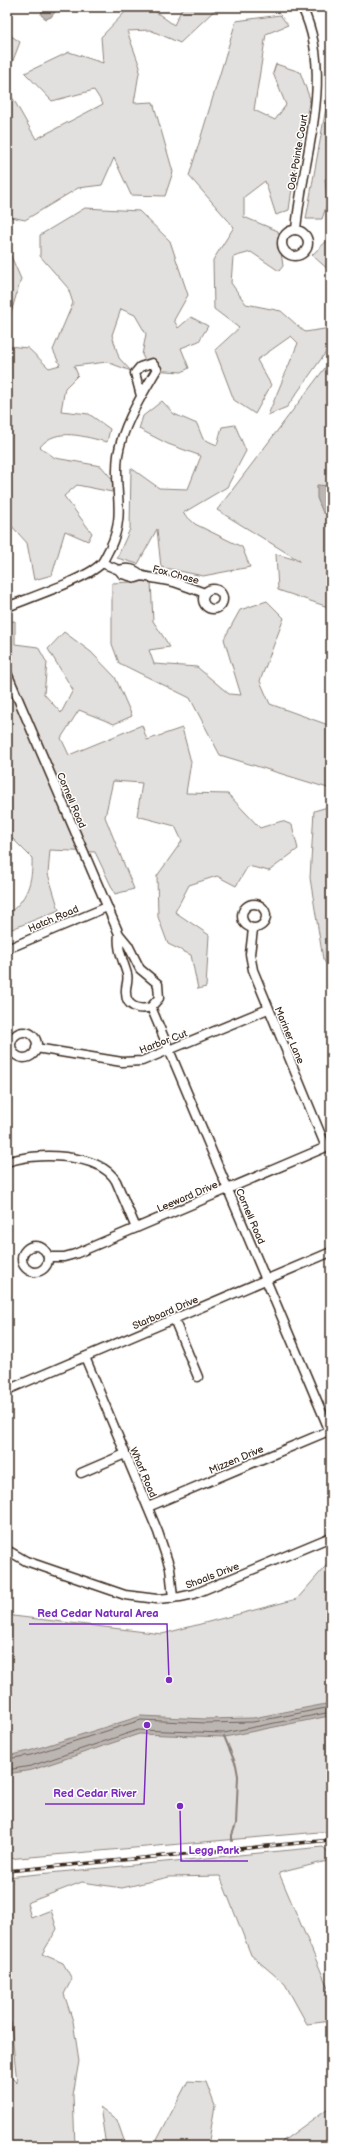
<svg xmlns="http://www.w3.org/2000/svg" width="338" height="2153" font-family="'Balsamiq Sans',sans-serif">
<style>
.green{fill:#e2e0de;stroke:#8e857e}
.water{fill:#bcb6b3;stroke:#887e77}
.lines{fill:none;stroke-linecap:round;stroke-linejoin:round}
.shore{stroke:#6f625a;stroke-width:1}
.stream{stroke:#887e77;stroke-width:2}
.minor-casing{stroke:#3b2a1e;stroke-width:11}
.minor{stroke:#fff;stroke-width:8}
.rail-casing{stroke:#3b2a1e;stroke-width:3.5}
.rail{stroke:#fff;stroke-width:2;stroke-dasharray:6;stroke-linecap:butt}
.labels{text-anchor:middle;stroke-width:3;stroke-linejoin:round;paint-order:stroke}
.street-label{font-size:10px;fill:#3b2a1e;stroke:#fff}
.leader{fill:none;stroke:#7b2cbf;stroke-width:1.5}
.callout-dot{fill:#7b2cbf;stroke:#fff;stroke-width:1.5}
.callout-label{font-size:11px;text-anchor:middle;font-weight:bold;fill:#7b2cbf;stroke:#fff;stroke-width:3;stroke-linejoin:round;paint-order:stroke}
</style>
<rect width="100%" height="100%" fill="#fff"/>
<filter id="ink" filterUnits="userSpaceOnUse"><feTurbulence type="fractalNoise" baseFrequency=".025" numOctaves="2"/><feDisplacementMap in="SourceGraphic" scale="8" xChannelSelector="R" yChannelSelector="G"/><feConvolveMatrix kernelMatrix="1 2 1 2 8 2 1 2 1" color-interpolation-filters="sRGB"/></filter>
<g filter="url(#ink)">
<!-- green -->
<g class="green">
<polygon points="130,7 149,7 174,25 183,7 218,7 180,43 150,30 127,31 140,67 134,103 153,102 173,172 165,196 131,195 114,158 102,185 78,188 25,220 7,216 7,88 36,139 103,104 94,90 52,101 25,73 69,52 103,63 101,37"/>
<polygon points="280,15 288,25 266,34 254,110 275,120 286,105 273,73 276,64 300,72 310,99 295,167 289,210 276,215 265,181 244,197 244,217 278,231 283,266 279,271 251,252 233,257 231,283 246,304 281,311 305,332 331,328 331,345 287,407 268,415 298,343 291,336 257,360 271,385 255,414 234,400 215,350 239,328 214,309 213,260 234,227 189,176 236,21"/>
<polygon points="7,33 20,42 7,76"/>
<polygon points="331,80 331,179 325,179 327,204 322,219 306,219"/>
<path d="M 85,208 L 139,211 L 170,241 L 188,295 L 174,320 L 178,328 L 191,317 L 208,326 L 199,341 L 181,348 L 189,368 L 182,372 L 150,370 L 142,355 L 146,334 L 135,315 L 121,309 L 112,335 L 119,358 L 131,371 L 107,362 L 74,366 L 78,375 L 65,388 L 61,411 L 89,414 L 110,429 L 107,442 C 85,437 56,426 40,447 L 55,458 L 101,466 L 113,480 L 112,492 L 77,485 L 64,496 L 92,533 L 88,541 L 65,531 L 52,575 L 34,580 L 27,543 L 10,524 L 7,528 L 7,339 L 8,346 L 28,348 L 49,368 L 60,365 L 53,350 L 73,303 L 68,288 L 40,256 L 40,235 Z"/>
<polygon points="331,237 331,272 312,255"/>
<polygon points="7,247 21,279 7,326"/>
<polygon points="331,360 331,608 278,590 276,554 300,561 217,510"/>
<polygon points="162,401 174,414 197,424 203,439 217,445 222,427 235,425 246,451 227,487 183,513 195,524 242,547 250,567 203,576 161,567 157,529 138,564 117,558 130,529 131,468 159,488 188,489 201,456 168,444 139,429 143,416"/>
<polygon points="151,581 153,621 170,647 149,650 154,664 197,667 229,694 241,695 224,639 240,610 267,601 284,618 260,681 270,704 331,726 331,789 220,755 190,698 119,663 112,644 112,583"/>
<path d="M 15,621 L 15,644 L 38,647 L 47,663 L 44,694 L 61,713 L 73,690 L 48,649 L 64,632 L 91,652 L 115,677 L 132,716 L 114,724 L 79,710 L 61,738 L 69,755 L 142,725 L 147,740 L 182,728 L 191,762 L 186,793 L 228,794 L 260,828 L 282,821 L 292,825 L 298,849 L 269,871 L 248,866 L 236,886 L 217,876 L 189,885 L 175,912 L 209,935 L 206,987 L 198,989 L 191,955 L 168,944 L 158,917 L 157,876 L 182,841 L 175,826 L 137,816 L 142,783 L 113,781 L 105,817 L 134,889 L 115,894 L 95,852 L 50,850 L 48,874 L 59,910 L 7,931 L 7,914 C 27,901 33,881 32,858 L 7,833 L 7,622 Z"/>
<polygon points="331,806 331,971 323,959 310,878 314,811"/>
<polygon points="331,1560 331,1831 7,1859 7,1606 13,1616 162,1634 297,1599"/>
<polygon points="323,1847 331,1855 331,1860 279,1873 331,1995 331,2021 307,2024 285,1984 251,1955 220,1876 169,1877 122,1888 82,1882 27,1903 31,1918 51,1910 57,1929 42,1954 63,1963 72,1979 64,1994 73,2021 79,2061 73,2095 75,2146 7,2146 7,2073 17,2083 11,2023 7,2021 7,1877"/>
<polygon points="188,2081 206,2082 215,2106 208,2146 158,2146 156,2142"/>
<polygon points="331,2106 331,2146 279,2146 283,2141"/>
<polygon points="100,2107 117,2120 126,2146 106,2146"/>
</g>
<!-- water -->
<g class="water">
<polygon points="43,7 59,7 51,17 46,19 41,15"/>
<polygon points="317,485 331,486 331,513 323,513 317,498"/>
<polygon points="331,1703 331,1715 329,1716 225,1737 139,1734 32,1770 7,1774 7,1756 29,1751 141,1716 206,1719 253,1718"/>
</g>
<g class="lines">
<!-- shore -->
<g class="shore">
<polyline points="7,1759 31,1755 141,1720 206,1723 253,1722 331,1707"/>
<polyline points="7,1770 31,1766 138,1730 224,1733 331,1712"/>
</g>
<!-- stream -->
<polyline class="stream" points="224,1736 236,1765 238,1776 236,1824 232,1835 232,1841"/>
<!-- minor casing -->
<g class="minor-casing">
<g id="minor">
<circle cx="295" cy="243" r="13"/>
<path d="M 296,230 C 302,157 336,78 302,7"/>
<polyline points="102,563 119,570 122,574 136,578 142,576 174,582 205,593"/>
<path d="M 119,570 C 127,567 136,569 142,576"/>
<circle cx="213" cy="599" r="10"/>
<path d="M 7,607 C 29,598 86,579 101,564 C 105,559 107,553 110,548 C 127,513 113,490 118,455 C 123,424 142,395 157,369 L 152,363 L 140,367 L 135,373 L 141,396"/>
<path d="M 7,673 L 119,934 L 128,945 L 140,969 L 158,984 L 159,998 L 151,1007 C 140,1011 126,1007 126,993 C 125,986 129,981 127,974 C 123,960 117,949 119,934"/>
<circle cx="254" cy="916" r="12"/>
<polyline points="253,929 250,954 253,970 326,1147"/>
<polyline points="7,949 107,907"/>
<polyline points="151,1007 331,1434"/>
<circle cx="24" cy="1045" r="13"/>
<polyline points="36,1048 122,1062 142,1061 268,1009"/>
<path d="M 7,1162 C 34,1152 99,1152 116,1181 L 136,1228"/>
<circle cx="35" cy="1259" r="13"/>
<polyline points="48,1257 64,1257 75,1254 331,1145"/>
<polyline points="174,1319 198,1377"/>
<polyline points="85,1357 158,1532 170,1568 173,1598"/>
<polyline points="7,1390 331,1252"/>
<polyline points="81,1473 125,1454"/>
<polyline points="148,1507 331,1430"/>
<polyline points="7,1550 26,1561 125,1595 157,1599 180,1597 194,1594 331,1537"/>
</g>
</g>
<!-- minor -->
<use href="#minor" class="minor"/>
<!-- rail casing -->
<g class="rail-casing">
<polyline id="rail" points="7,1871 331,1840"/>
</g>
<!-- rail -->
<use href="#rail" class="rail"/>
</g>
</g>
<g class="labels">
<!-- street labels -->
<g class="street-label">
<text transform="translate(297 152) rotate(-80)" y="4">Oak Pointe Court</text>
<text transform="translate(176 574) rotate(15)" y="4">Fox Chase</text>
<text transform="translate(72 800) rotate(67)" y="4">Cornell Road</text>
<text transform="translate(53 918) rotate(-23)" y="4">Hatch Road</text>
<text transform="translate(290 1035) rotate(67)" y="4">Mariner Lane</text>
<text transform="translate(163 1041) rotate(-21)" y="4">Harbor Cut</text>
<text transform="translate(187 1196) rotate(-23)" y="4">Leeward Drive</text>
<text transform="translate(251 1216) rotate(67)" y="4">Cornell Road</text>
<text transform="translate(165 1312) rotate(-23)" y="4">Starboard Drive</text>
<text transform="translate(236 1459) rotate(-23)" y="4">Mizzen Drive</text>
<text transform="translate(144 1472) rotate(67)" y="4">Wharf Road</text>
<text transform="translate(212 1575) rotate(-21)" y="4">Shoals Drive</text>
</g>
</g>
<!-- callouts -->
<path class="leader" d="M169 1680L167 1624H29M147 1725L144 1804H45M180 1806L181 1861H248"/>
<g class="callout-dot">
<circle cx="169" cy="1680" r="4"/>
<circle cx="147" cy="1725" r="4"/>
<circle cx="180" cy="1806" r="4"/>
</g>
<g class="callout-label">
<text x="98" y="1617">Red Cedar Natural Area</text>
<text x="95" y="1797">Red Cedar River</text>
<text x="214" y="1854">Legg Park</text>
</g>
<!-- margin -->
<rect width="338" height="2153" fill="none" stroke="#fff" stroke-width="24"/>
<rect x="12" y="12" width="314" height="2129" fill="none" stroke="#3b2a1e" stroke-width="1.5" filter="url(#ink)"/>
</svg>
